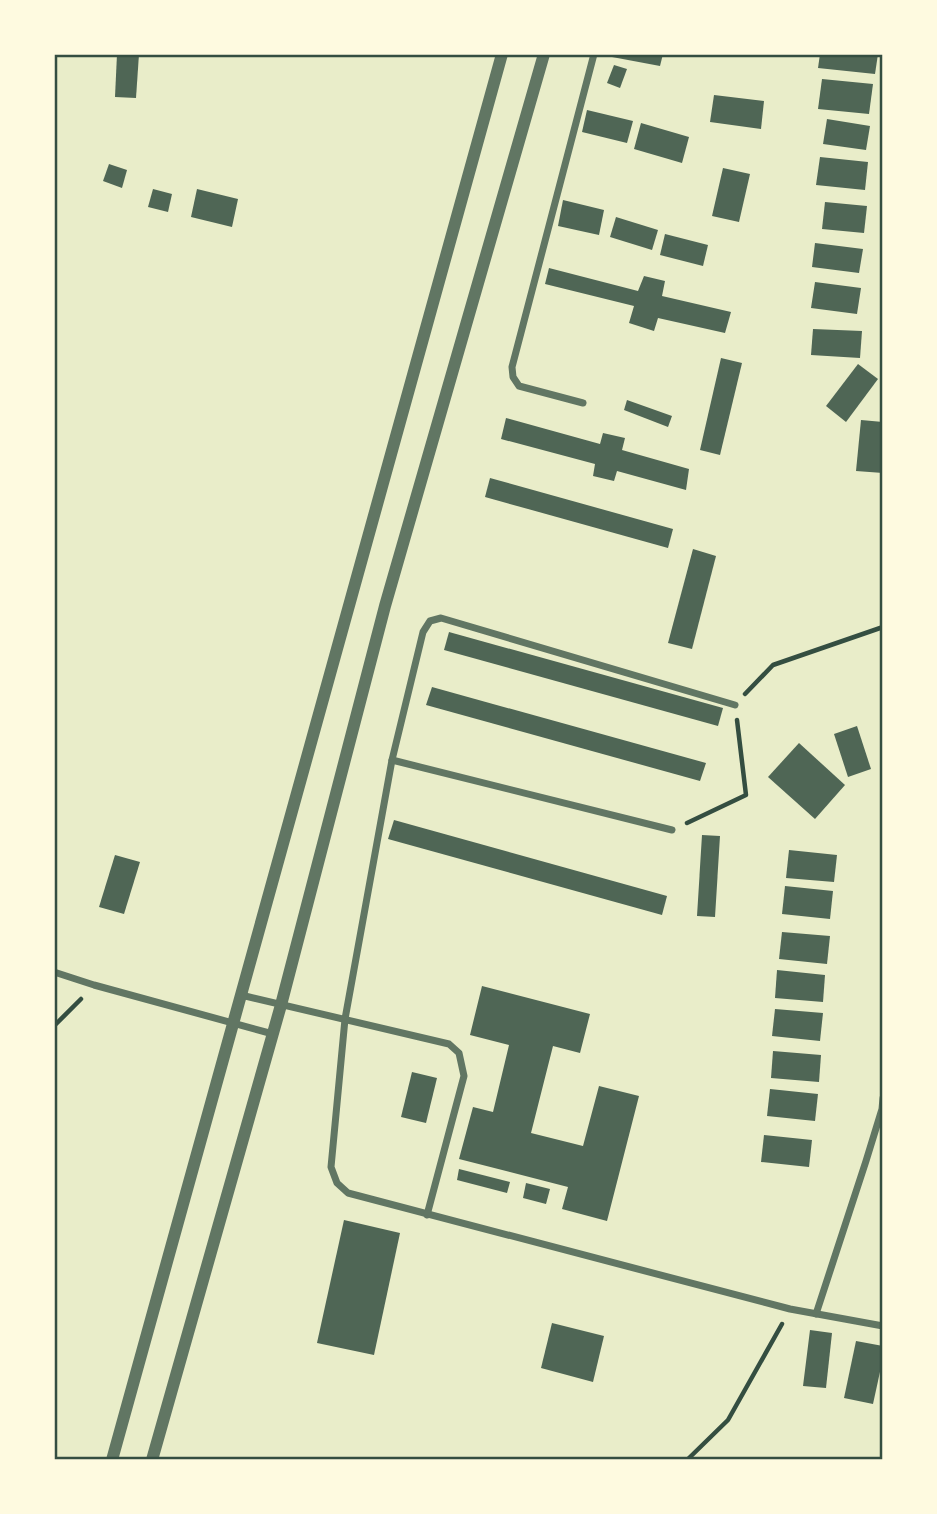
<svg xmlns="http://www.w3.org/2000/svg" width="937" height="1514" font-family="'Fira Sans Condensed',sans-serif">
<style>
.building{fill:#4f6655}
.lines{fill:none;stroke-linecap:round;stroke-linejoin:round}
.path{stroke:#344e41;stroke-width:4.5}
.minor{stroke:#617663;stroke-width:7}
.tertiary{stroke:#617663;stroke-width:12}
.neatline{fill:none;stroke:#344e41;stroke-width:2.5}
</style>
<rect width="100%" height="100%" fill="#e9edc9"/>
<!-- building -->
<g class="building">
<polygon points="117,54 139,54 136,98 115,97"/>
<polygon points="613,54 663,54 660,66 612,57"/>
<polygon points="820,54 878,54 875,74 818,68"/>
<polygon points="614,65 627,69 620,88 607,83"/>
<polygon points="822,79 873,84 869,114 818,109"/>
<polygon points="714,95 764,101 761,129 710,122"/>
<polygon points="587,110 633,121 627,143 582,132"/>
<polygon points="827,119 870,126 866,150 823,144"/>
<polygon points="641,123 689,137 682,163 634,149"/>
<polygon points="820,157 868,162 865,190 816,185"/>
<polygon points="109,164 127,170 122,188 103,181"/>
<polygon points="723,168 750,174 739,222 712,216"/>
<polygon points="153,189 172,194 168,212 148,207"/>
<polygon points="197,189 238,199 232,227 191,217"/>
<polygon points="563,200 604,210 599,235 558,226"/>
<polygon points="825,202 867,206 864,233 822,229"/>
<polygon points="616,217 658,230 652,250 610,237"/>
<polygon points="665,234 708,245 703,266 660,255"/>
<polygon points="815,243 863,249 859,273 812,267"/>
<polygon points="549,268 638,291 644,276 665,281 662,296 731,312 725,333 658,318 654,331 629,323 634,306 545,284"/>
<polygon points="815,282 861,288 857,314 811,308"/>
<polygon points="813,329 862,331 860,358 811,355"/>
<polygon points="721,358 742,363 720,455 700,450"/>
<polygon points="858,364 878,379 846,422 826,406"/>
<polygon points="627,400 672,416 668,427 624,410"/>
<polygon points="506,418 600,444 603,433 625,438 622,450 689,469 686,490 617,471 614,481 593,476 595,464 501,439"/>
<polygon points="861,420 883,422 883,473 856,471"/>
<polygon points="490,478 673,529 668,548 485,497"/>
<polygon points="693,549 716,556 692,649 668,643"/>
<polygon points="449,632 723,708 718,726 444,650"/>
<polygon points="432,687 706,763 700,781 426,705"/>
<polygon points="857,726 871,769 848,777 834,734"/>
<polygon points="799,743 845,785 815,819 768,777"/>
<polygon points="394,820 667,896 662,915 388,839"/>
<polygon points="702,835 720,836 715,917 697,916"/>
<polygon points="789,850 837,855 834,882 786,878"/>
<polygon points="115,855 140,862 124,914 99,907"/>
<polygon points="785,886 833,891 830,919 782,914"/>
<polygon points="782,932 830,936 827,964 779,959"/>
<polygon points="777,970 825,975 823,1002 775,998"/>
<polygon points="482,986 590,1014 580,1053 553,1046 531,1133 583,1146 599,1086 639,1096 607,1221 562,1209 568,1187 459,1159 473,1107 493,1112 509,1045 470,1035"/>
<polygon points="775,1009 823,1013 820,1041 772,1036"/>
<polygon points="773,1051 821,1055 819,1082 771,1078"/>
<polygon points="412,1072 437,1078 426,1123 401,1117"/>
<polygon points="770,1089 818,1094 815,1121 767,1116"/>
<polygon points="764,1135 812,1140 809,1167 761,1162"/>
<polygon points="459,1169 510,1182 507,1193 457,1180"/>
<polygon points="526,1183 550,1189 546,1204 523,1198"/>
<polygon points="344,1220 400,1233 374,1355 317,1343"/>
<polygon points="552,1323 604,1336 593,1382 541,1368"/>
<polygon points="810,1330 832,1333 826,1388 803,1386"/>
<polygon points="856,1341 883,1346 883,1358 873,1404 844,1398"/>
</g>
<g class="lines">
<!-- path -->
<g class="path">
<polyline points="745,694 773,665 883,627"/>
<polyline points="687,823 746,795 737,720"/>
<polyline points="54,1026 81,999"/>
<polyline points="687,1460 728,1420 782,1324"/>
</g>
<!-- minor -->
<g class="minor">
<polyline points="583,403 519,386 513,377 512,367 594,54"/>
<polyline points="735,705 441,618 430,621 423,632 392,760 345,1019 331,1167 337,1183 348,1193 790,1309 883,1326"/>
<polyline points="392,760 672,830"/>
<polyline points="54,972 94,985 273,1034"/>
<polyline points="241,995 449,1044 459,1053 464,1076 427,1215"/>
<polyline points="816,1314 866,1161 882,1109 883,1098"/>
</g>
<!-- tertiary -->
<g class="tertiary">
<polyline points="112,1460 502,54"/>
<polyline points="152,1460 281,1005 385,606 544,54"/>
</g>
</g>
<!-- border -->
<rect width="937" height="1514" fill="none" stroke="#fefae0" stroke-width="112"/>
<rect x="56" y="56" width="825" height="1402" class="neatline"/>
</svg>
